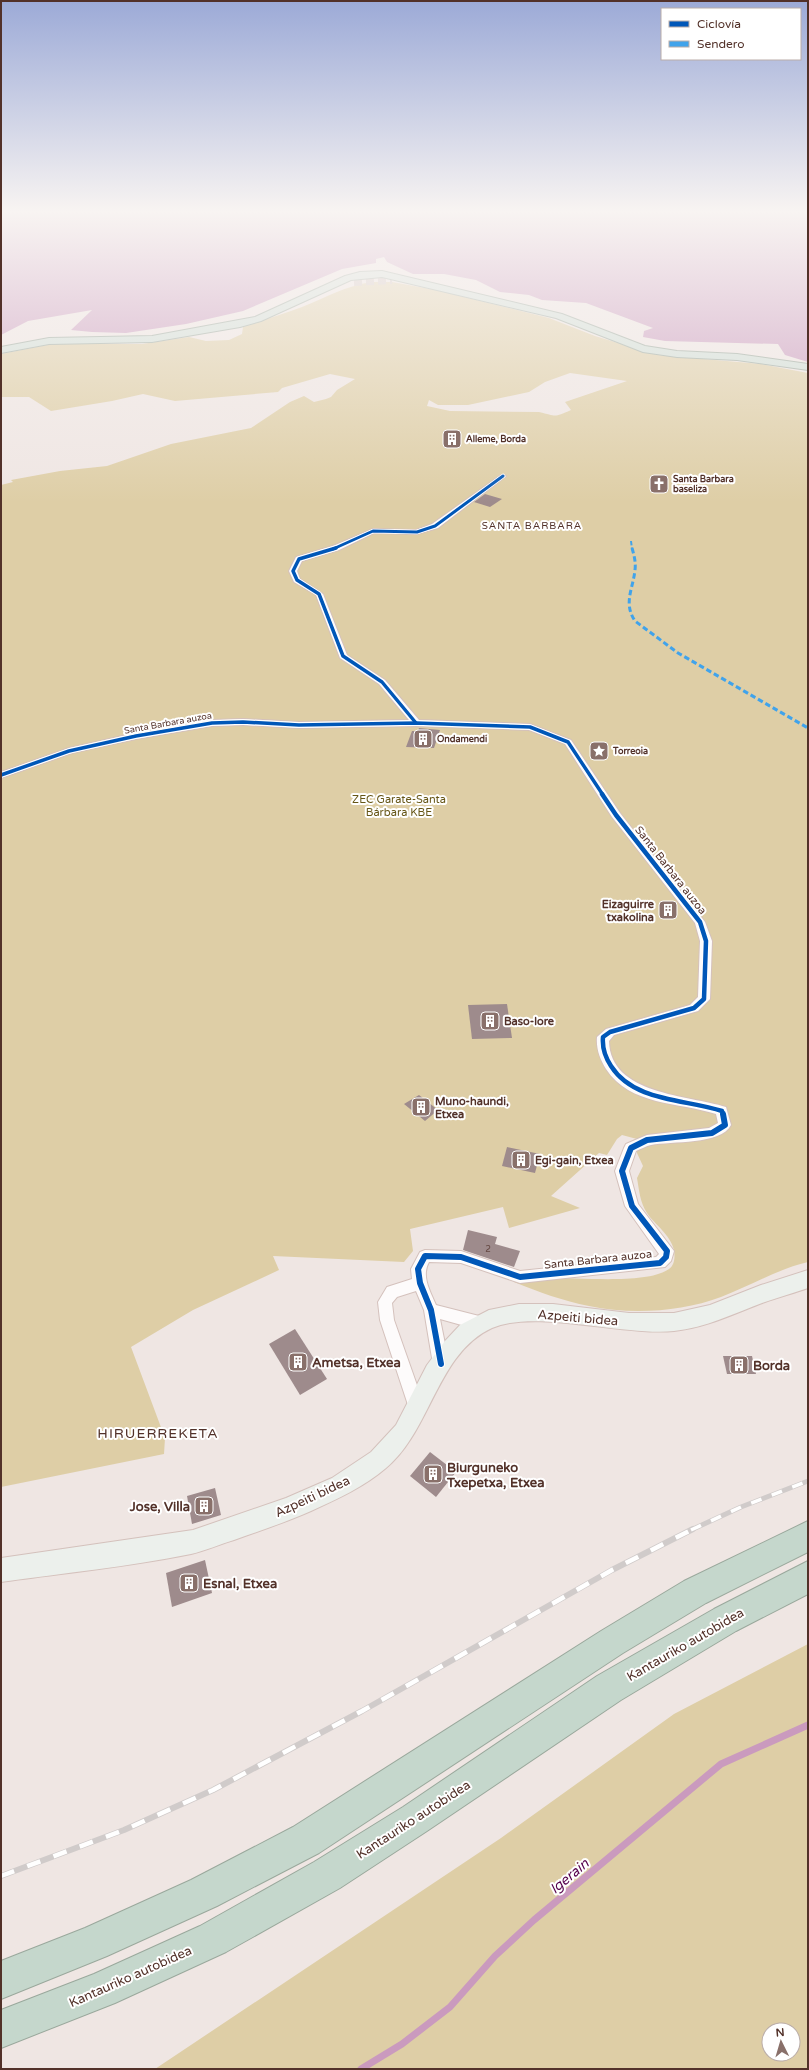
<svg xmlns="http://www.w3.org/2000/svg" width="809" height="2070" font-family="'Varela Round',sans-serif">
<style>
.green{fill:#decea6;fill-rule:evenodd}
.water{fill:#ca9abe}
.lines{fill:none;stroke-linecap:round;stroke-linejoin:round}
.stream{stroke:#ca9abe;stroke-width:7}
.building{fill:#9e8b8c}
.trunk-tunnel{stroke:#d0c2be;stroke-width:8;stroke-dasharray:8 4;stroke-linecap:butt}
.minor-casing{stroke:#d4c1bc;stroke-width:2}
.secondary-casing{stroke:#d4c1bc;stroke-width:2}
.trunk-casing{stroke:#9aa89c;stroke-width:2}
.motorway-casing{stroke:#9aa89c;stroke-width:2}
.minor{fill:#fdfbfb;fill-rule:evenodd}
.secondary{fill:#ecf0ec;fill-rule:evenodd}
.trunk{fill:#d0ded6;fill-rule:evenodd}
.motorway{fill:#c5d7cc;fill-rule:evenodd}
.rail-far1-casing{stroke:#d0cbca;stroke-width:5}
.rail-casing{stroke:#d0cbca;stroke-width:6}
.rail-far1{stroke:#fff;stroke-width:3.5;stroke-dasharray:11;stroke-linecap:butt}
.rail{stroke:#fff;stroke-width:4.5;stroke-dasharray:14;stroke-linecap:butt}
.quiet-far1{stroke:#40a3eb;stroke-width:2;stroke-dasharray:4.5 2;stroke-linecap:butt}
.quiet{stroke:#40a3eb;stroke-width:3;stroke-dasharray:5.5 3;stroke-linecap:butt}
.cycleway-far3-casing{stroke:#fff;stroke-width:4.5}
.cycleway-far2-casing{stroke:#fff;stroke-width:5.5}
.cycleway-far1-casing{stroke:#fff;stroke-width:7}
.cycleway-casing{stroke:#fff;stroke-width:8}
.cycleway-far3{stroke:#0057b8;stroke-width:3}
.cycleway-far2{stroke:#0057b8;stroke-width:3.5}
.cycleway-far1{stroke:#0057b8;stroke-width:4.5}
.cycleway{stroke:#0057b8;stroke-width:6}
.labels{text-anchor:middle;stroke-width:4;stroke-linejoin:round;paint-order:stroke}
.far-poi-label{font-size:9px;font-weight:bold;fill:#523129;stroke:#fff;text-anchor:start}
.far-street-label{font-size:9px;fill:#523129;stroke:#fff}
.number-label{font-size:9px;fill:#654842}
.far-neighbourhood-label{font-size:10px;letter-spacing:1px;fill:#523129;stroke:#fff}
.park-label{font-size:11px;fill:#665616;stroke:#fff}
.street-label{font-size:11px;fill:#523129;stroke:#fff}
.poi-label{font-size:11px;font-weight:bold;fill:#523129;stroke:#fff;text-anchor:start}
.near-street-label{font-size:13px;fill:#523129;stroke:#fff}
.near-poi-label{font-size:13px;font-weight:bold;fill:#523129;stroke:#fff;text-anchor:start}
.near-neighbourhood-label{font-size:14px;letter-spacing:1px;fill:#523129;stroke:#fff}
.near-water-label{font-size:14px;font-style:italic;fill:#55004c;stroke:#fff}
</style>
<rect width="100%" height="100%" fill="#efe6e3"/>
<!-- green -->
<g class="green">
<path d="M 372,282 L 392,282 L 436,290 L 549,318 L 595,336 L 658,355 L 761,364 L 808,373 L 808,1262 C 778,1269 750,1286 721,1297 C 681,1312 631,1315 589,1306 C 563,1301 539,1292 514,1282 C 522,1281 530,1279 538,1278 C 568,1276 645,1286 669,1269 C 675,1265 675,1256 674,1250 C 670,1234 655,1225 647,1213 C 640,1203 639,1189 637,1178 L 643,1166 L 637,1153 L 637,1139 L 622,1135 L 617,1139 L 607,1155 L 599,1153 L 551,1196 L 580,1208 L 509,1228 L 503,1207 L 410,1229 L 413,1251 L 404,1262 L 273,1256 L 279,1270 L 193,1310 L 131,1347 L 165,1438 L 164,1454 L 1,1487 L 1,485 L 13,482 L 11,480 L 60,471 L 107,466 L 171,444 L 251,428 L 290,402 L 304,396 L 314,402 L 326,399 L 331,397 L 337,390 L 355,379 L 330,374 L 282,388 L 278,392 L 175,401 L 143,394 L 112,401 L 51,411 L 29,397 L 1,397 L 1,354 L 52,344 L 142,344 L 189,337 L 206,341 L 229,340 L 242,334 L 243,327 C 263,320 283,314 302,307 C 327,297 345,286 372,282 ZM 570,373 L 627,381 L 565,402 L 571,410 C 553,418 557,416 539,412 L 450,411 L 427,406 L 429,400 L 438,405 L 468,405 L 529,392 L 545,382 Z"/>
<path d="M 808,1644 L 808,2069 L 155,2069 L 501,1838 L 674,1714 ZM 769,2030 L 793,2030 L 793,2054 L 769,2054 Z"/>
</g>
<!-- water -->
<polygon class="water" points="1,213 808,213 808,362 785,355 778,344 665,341 643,337 644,331 653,328 586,303 542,300 529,295 500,292 476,280 444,274 413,274 387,262 384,257 376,259 376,263 342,269 243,311 186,324 126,333 92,332 71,330 92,310 28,321 1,335"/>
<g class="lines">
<!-- stream -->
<polyline class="stream" points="361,2069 402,2044 450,2007 495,1956 534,1920 721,1764 808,1725"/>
</g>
<!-- building -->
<g class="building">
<polygon points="485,494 502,499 490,507 474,502"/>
<polygon points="419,728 440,730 434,748 406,747 412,731 418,731"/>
<polygon points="507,1004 512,1038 472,1039 468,1005"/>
<polygon points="419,1095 438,1110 425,1121 404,1104"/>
<polygon points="507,1147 540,1154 535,1173 502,1166"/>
<polygon points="468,1230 497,1237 495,1244 520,1251 514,1267 463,1250"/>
<polygon points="295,1329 327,1379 300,1395 269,1344"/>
<polygon points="723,1356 752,1356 756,1374 727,1374"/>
<polygon points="430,1452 456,1472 436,1497 410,1476"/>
<polygon points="215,1488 221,1515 192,1524 187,1496"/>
<polygon points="205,1560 212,1593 172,1607 166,1573"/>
</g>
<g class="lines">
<!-- trunk-tunnel -->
<polyline class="trunk-tunnel" points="354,282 392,280"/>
<!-- minor casing -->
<g class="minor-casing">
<path id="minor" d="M 501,475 L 506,476 L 438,528 L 417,534 L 374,533 L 339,550 L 302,561 L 297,571 L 300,579 L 323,594 L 347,655 L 385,680 L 419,720 L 530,724 L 571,740 L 620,813 L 705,922 L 712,941 L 710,999 L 698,1011 L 614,1035 L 609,1041 C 610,1095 689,1095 726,1107 L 731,1125 C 721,1145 671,1141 651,1145 C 646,1146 641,1149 636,1151 L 629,1171 L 638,1204 L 674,1251 L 671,1261 L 665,1267 L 520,1283 L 461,1263 L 429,1262 C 421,1276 430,1291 436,1305 L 483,1317 L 488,1319 L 490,1324 L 488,1329 L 483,1331 L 440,1319 L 449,1364 L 446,1369 L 441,1371 L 436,1369 L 433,1364 L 424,1310 L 416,1291 L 397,1297 L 392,1303 L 394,1320 L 425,1408 L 422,1413 L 417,1415 L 412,1413 L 409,1408 L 380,1320 L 378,1302 L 387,1287 L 412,1279 L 411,1269 L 420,1252 L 425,1250 L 461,1251 L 520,1271 L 656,1257 L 659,1254 L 625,1206 L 615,1171 L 624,1148 L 626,1144 L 647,1135 L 709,1128 L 718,1123 L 716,1114 C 679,1102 630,1106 606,1069 C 600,1059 596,1049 597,1037 L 606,1029 L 690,1005 L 698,997 L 700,941 L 695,923 L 612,817 L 565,744 L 529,730 L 416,726 L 299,728 L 243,725 L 212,726 L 136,739 L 72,753 L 1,778 L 1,772 L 69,748 L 136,733 L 212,720 L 243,719 L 299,722 L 409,720 L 379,684 L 340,658 L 316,595 L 294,582 L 289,571 L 296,557 L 333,546 L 373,529 L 416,530 L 432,524 Z"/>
</g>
<!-- secondary casing -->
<g class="secondary-casing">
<path id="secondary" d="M 808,1270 L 808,1288 C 794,1293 779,1297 765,1302 C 735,1313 706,1328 674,1331 C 622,1336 536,1309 492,1328 C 437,1353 431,1431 386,1468 C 364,1487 337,1499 311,1511 C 286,1522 260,1531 234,1540 C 220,1544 205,1551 191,1554 C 128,1567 64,1573 1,1582 L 1,1558 L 193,1530 L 286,1498 L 332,1478 L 371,1452 L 396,1425 L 427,1365 L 445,1341 L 460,1325 L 489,1310 L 519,1304 L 553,1304 L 629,1313 L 674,1313 L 710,1305 L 761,1285 Z"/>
</g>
<!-- trunk casing -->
<g class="trunk-casing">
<polygon id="trunk" points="382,271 562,314 645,346 677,351 737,354 808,364 808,370 737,360 677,357 643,352 556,318 382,277 351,280 261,321 240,327 152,342 49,344 1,353 1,347 49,338 152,336 255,317 345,276 360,272"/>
</g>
<!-- motorway casing -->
<g class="motorway-casing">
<g id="motorway">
<polygon points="808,1521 808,1552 706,1603 623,1653 319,1853 217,1906 107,1956 1,1999 1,1961 85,1928 191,1880 293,1827 601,1631 684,1581"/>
<polygon points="808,1561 808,1594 736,1631 621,1700 427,1831 340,1888 226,1952 115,2003 1,2048 1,2010 94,1974 200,1926 314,1862 403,1807 597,1676 714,1609"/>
</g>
</g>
<!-- minor -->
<use href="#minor" class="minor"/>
<!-- secondary -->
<use href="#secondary" class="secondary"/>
<!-- trunk -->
<use href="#trunk" class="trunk"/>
<!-- motorway -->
<use href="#motorway" class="motorway"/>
<!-- rail-far1 casing -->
<g class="rail-far1-casing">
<polyline id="rail-far1" points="691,1530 741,1507 808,1481"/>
</g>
<!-- rail casing -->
<g class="rail-casing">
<polyline id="rail" points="1,1876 124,1830 213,1790 362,1711 612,1570 693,1529"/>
</g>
<!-- rail-far1 -->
<use href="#rail-far1" class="rail-far1"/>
<!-- rail -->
<use href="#rail" class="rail"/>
<!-- quiet-far1 -->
<polyline class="quiet-far1" points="631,541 632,549"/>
<!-- quiet -->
<path class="quiet" d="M 632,548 C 634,555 636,562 635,570 C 633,589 623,603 635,621 L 678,653 L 808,728"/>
<!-- cycleway-far3 casing -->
<g class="cycleway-far3-casing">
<polyline id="cycleway-far3" points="333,549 373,531 417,532 435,526 503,476"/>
</g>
<!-- cycleway-far2 casing -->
<g class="cycleway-far2-casing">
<g id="cycleway-far2">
<polyline points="336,548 299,559 293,571 297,580 319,594 343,656 382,682 416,723"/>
<polyline points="1,775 69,751 136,736 212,723 243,722 299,725 416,723 530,727 568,742 603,795"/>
</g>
</g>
<!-- cycleway-far1 casing -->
<g class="cycleway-far1-casing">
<path id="cycleway-far1" d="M 602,794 L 616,815 L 700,922 L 706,941 L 704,999 L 694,1008 L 610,1032 L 603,1037 C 602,1048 605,1057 611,1066 C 634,1102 685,1099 722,1111 L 723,1115"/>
</g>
<!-- cycleway casing -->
<g class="cycleway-casing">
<polyline id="cycleway" points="441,1364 431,1310 420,1283 418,1269 425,1256 461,1257 520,1277 660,1263 666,1257 667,1251 632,1206 622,1171 631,1148 647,1140 712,1133 725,1125 723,1114"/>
</g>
<!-- cycleway-far3 -->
<use href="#cycleway-far3" class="cycleway-far3"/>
<!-- cycleway-far2 -->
<use href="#cycleway-far2" class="cycleway-far2"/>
<!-- cycleway-far1 -->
<use href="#cycleway-far1" class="cycleway-far1"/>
<!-- cycleway -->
<use href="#cycleway" class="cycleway"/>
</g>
<!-- sky -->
<linearGradient id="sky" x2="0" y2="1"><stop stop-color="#9caad7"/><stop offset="0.42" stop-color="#f8f4f2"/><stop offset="1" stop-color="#f8f4f2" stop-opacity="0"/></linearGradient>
<rect width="809" height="503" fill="url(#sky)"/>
<!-- icons -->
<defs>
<g id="building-square" transform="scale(1)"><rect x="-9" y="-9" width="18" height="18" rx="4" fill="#89706a" stroke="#fff"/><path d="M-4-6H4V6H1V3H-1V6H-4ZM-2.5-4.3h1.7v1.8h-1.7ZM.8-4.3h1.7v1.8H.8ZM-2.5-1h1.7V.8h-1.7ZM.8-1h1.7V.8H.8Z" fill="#fff"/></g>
<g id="church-square" transform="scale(1)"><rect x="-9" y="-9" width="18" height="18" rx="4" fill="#89706a" stroke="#fff"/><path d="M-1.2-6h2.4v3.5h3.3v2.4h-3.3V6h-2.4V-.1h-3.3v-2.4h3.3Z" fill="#fff"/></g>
<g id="sight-square" transform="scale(1)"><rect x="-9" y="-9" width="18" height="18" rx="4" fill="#89706a" stroke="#fff"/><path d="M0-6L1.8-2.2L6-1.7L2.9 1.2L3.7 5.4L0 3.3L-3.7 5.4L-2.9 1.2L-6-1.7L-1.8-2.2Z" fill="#fff"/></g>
</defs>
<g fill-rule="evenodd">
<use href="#building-square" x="452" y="439"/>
<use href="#church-square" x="659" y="484"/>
<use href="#building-square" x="423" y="739"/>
<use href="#sight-square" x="599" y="751"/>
<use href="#building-square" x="668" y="910"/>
<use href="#building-square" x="490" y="1021"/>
<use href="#building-square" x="421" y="1107"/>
<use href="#building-square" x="521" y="1160"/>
<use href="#building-square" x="298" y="1362"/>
<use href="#building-square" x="739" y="1365"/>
<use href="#building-square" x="433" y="1474"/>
<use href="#building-square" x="204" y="1506"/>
<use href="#building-square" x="189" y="1583"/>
</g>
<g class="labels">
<!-- far-poi labels -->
<g class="far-poi-label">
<text x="466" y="442">Alleme, Borda</text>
<text x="673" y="482">Santa Barbara<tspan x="673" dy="10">baseliza</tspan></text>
<text x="437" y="742">Ondamendi</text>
<text x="613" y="754">Torreoia</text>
</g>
<!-- far-street labels -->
<g class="far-street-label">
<text transform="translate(168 723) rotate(-10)" y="3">Santa Barbara auzoa</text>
</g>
<!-- number labels -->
<g class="number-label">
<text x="488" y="1252">2</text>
</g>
<!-- far-neighbourhood labels -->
<g class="far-neighbourhood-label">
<text x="532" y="529">SANTA BARBARA</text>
</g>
<!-- park labels -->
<g class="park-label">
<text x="399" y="803">ZEC Garate-Santa<tspan x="399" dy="13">Bárbara KBE</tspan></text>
</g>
<!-- street labels -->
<g class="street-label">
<text transform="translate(671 870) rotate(52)" y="4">Santa Barbara auzoa</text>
<text transform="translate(598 1259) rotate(-6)" y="4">Santa Barbara auzoa</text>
</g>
<!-- poi labels -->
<g class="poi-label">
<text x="654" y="908" text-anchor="end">Eizaguirre<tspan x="654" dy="13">txakolina</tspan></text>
<text x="504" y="1025">Baso-lore</text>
<text x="435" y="1105">Muno-haundi,<tspan x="435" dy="13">Etxea</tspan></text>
<text x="535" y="1164">Egi-gain, Etxea</text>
</g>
<!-- near-street labels -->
<g class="near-street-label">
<text transform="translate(578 1317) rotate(5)" y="5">Azpeiti bidea</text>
<text transform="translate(312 1496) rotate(-25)" y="5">Azpeiti bidea</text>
<text transform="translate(685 1644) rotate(-30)" y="5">Kantauriko autobidea</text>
<text transform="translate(413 1819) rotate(-33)" y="5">Kantauriko autobidea</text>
<text transform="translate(130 1976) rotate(-24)" y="5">Kantauriko autobidea</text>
</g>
<!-- near-poi labels -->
<g class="near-poi-label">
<text x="312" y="1367">Ametsa, Etxea</text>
<text x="753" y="1370">Borda</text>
<text x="447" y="1472">Biurguneko<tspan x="447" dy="15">Txepetxa, Etxea</tspan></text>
<text x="190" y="1511" text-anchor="end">Jose, Villa</text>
<text x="203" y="1588">Esnal, Etxea</text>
</g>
<!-- near-neighbourhood labels -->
<g class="near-neighbourhood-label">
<text x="158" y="1438">HIRUERREKETA</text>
</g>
<!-- near-water labels -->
<g class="near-water-label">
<text transform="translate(569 1876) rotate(-40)" y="5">Igerain</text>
</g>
</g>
<!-- border -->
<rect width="809" height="2070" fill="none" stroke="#523129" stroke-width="4"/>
<!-- legend -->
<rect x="661" y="8" width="140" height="52" fill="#ffffff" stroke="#baada9"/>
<rect x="669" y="21" width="20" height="6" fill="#0057b8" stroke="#baada9"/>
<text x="697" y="28" font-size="12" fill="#523129">Ciclovía</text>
<rect x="669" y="41" width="20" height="6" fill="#40a3eb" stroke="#baada9"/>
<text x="697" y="48" font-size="12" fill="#523129">Sendero</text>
<!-- north arrow -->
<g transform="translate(781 2042) rotate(355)"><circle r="19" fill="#ffffff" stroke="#baada9"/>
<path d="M0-3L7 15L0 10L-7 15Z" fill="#89706a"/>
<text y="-6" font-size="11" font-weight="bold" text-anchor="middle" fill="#523129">N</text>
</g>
</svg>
